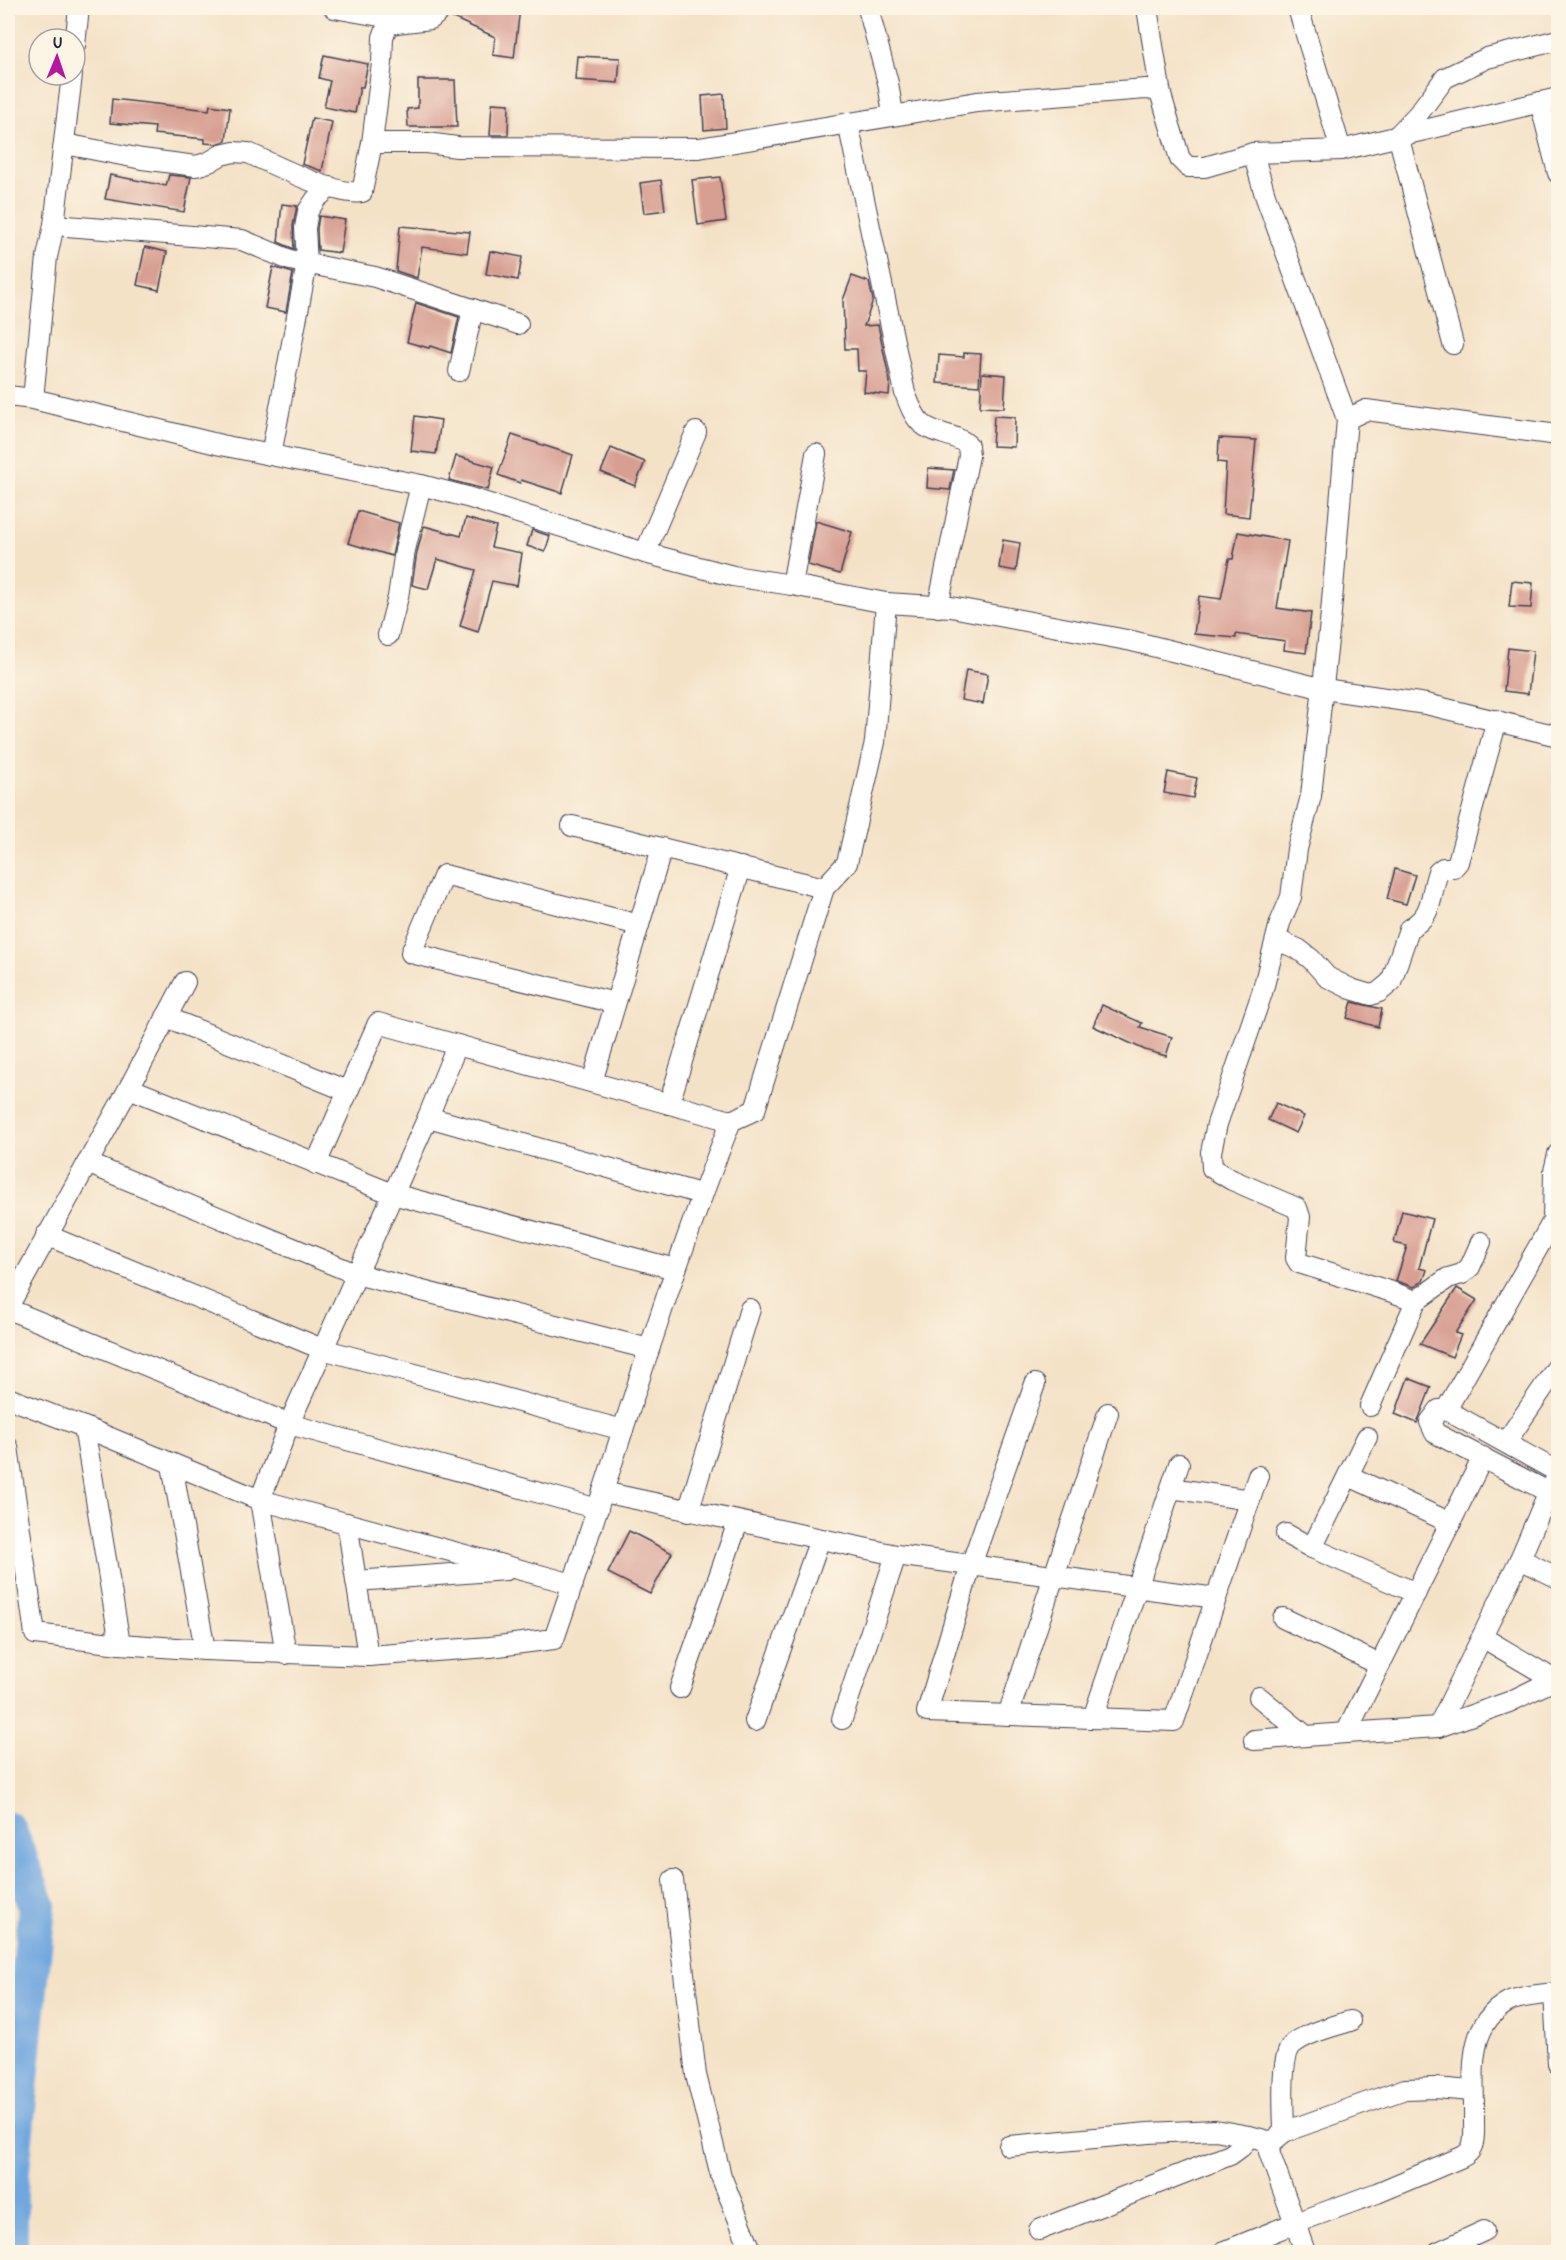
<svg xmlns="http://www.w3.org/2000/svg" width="1566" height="2260" font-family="'Patrick Hand',sans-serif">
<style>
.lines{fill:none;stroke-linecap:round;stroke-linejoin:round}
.river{stroke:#71a7df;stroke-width:38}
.building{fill:#d79f92}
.minor-casing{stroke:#423f50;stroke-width:22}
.minor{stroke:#fff;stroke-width:20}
</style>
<rect width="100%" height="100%" fill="#fcf5e5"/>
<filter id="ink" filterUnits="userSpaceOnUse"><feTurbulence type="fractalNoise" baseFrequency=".0167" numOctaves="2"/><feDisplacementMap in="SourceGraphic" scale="12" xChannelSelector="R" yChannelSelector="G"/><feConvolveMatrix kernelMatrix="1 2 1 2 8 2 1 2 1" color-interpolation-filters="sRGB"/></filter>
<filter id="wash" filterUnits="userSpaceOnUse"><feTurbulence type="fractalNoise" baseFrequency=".008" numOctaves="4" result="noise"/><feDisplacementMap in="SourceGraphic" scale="24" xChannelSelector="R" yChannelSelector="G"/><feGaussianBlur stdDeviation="1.35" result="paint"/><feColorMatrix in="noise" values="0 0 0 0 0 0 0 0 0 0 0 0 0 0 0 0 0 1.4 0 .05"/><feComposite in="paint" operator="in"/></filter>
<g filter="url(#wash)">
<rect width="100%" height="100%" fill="#f4e2c7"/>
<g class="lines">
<!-- river -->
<polyline class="river" points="8,1831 37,1906 9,2190 9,2252"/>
</g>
<g id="blocks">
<!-- building -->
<g class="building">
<polygon points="455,8 520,8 514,58 493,55 495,37 451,17"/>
<polygon points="324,55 368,64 363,87 360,87 355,113 324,107 330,81 319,78"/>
<polygon points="577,56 620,58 618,83 575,80"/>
<polygon points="418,80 455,80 457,127 408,127 407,109 418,108"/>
<polygon points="724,94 726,128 704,130 702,96"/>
<polygon points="112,99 209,110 210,105 230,108 226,141 216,144 205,143 205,139 154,134 155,127 110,123"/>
<polygon points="492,103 509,104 508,135 490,135"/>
<polygon points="312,118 332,122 322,171 302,164"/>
<polygon points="110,175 166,186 169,175 191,177 184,212 105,199"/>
<polygon points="720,177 726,221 698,225 692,180"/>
<polygon points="661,180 665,210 644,213 640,183"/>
<polygon points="282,204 297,206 293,226 294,249 278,242"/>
<polygon points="319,216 345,220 340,253 318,250 317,229"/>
<polygon points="400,226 470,232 467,253 422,247 417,278 396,271"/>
<polygon points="145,247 167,252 159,290 137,285"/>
<polygon points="490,251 522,257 518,280 486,274"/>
<polygon points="273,267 293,273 286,312 265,308"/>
<polygon points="852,276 869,282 873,300 864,326 878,325 890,382 889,395 864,392 866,371 858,371 857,349 845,349 843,300"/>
<polygon points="416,303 459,317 451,353 430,346 429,348 407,342"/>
<polygon points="964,353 981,354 979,386 937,383 939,355 964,357"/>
<polygon points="982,373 1006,375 1004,408 980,407"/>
<polygon points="415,416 441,420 436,454 411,451"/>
<polygon points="994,416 1015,417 1014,447 992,446"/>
<polygon points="512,435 573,455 562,493 521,480 520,483 498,475"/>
<polygon points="1219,438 1256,440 1249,517 1223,514 1226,463 1218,462"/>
<polygon points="611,448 645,462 635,486 601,472"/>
<polygon points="456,456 494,467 488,490 449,480"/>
<polygon points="928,468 954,470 950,490 927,488"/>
<polygon points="358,511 399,523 392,556 348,543"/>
<polygon points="466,518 496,527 491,547 522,553 517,586 492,581 478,632 460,626 476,570 437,559 428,589 412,585 417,552 424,526 461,536"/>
<polygon points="816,521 852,532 840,574 808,565"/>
<polygon points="532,530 550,536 545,552 527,546"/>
<polygon points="1238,532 1288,541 1277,608 1311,613 1306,653 1284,650 1285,641 1236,634 1236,638 1194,634 1199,596 1221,599 1229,559 1233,559"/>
<polygon points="1003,540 1020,543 1016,571 999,568"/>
<polygon points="1512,581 1533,583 1531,608 1509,607"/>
<polygon points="1508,648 1533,651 1528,694 1504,691"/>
<polygon points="966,670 988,674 983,704 961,700"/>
<polygon points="1168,772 1197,778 1193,798 1164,793"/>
<polygon points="1395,869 1415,875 1406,904 1387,899"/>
<polygon points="1352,1002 1382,1009 1378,1027 1347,1018"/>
<polygon points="1102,1005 1142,1023 1140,1027 1172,1037 1166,1056 1145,1050 1093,1026"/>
<polygon points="1276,1103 1304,1116 1296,1133 1268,1120"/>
<polygon points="1402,1211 1432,1219 1419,1268 1427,1270 1423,1281 1414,1287 1396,1281 1407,1246 1394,1243"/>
<polygon points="1457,1288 1477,1300 1455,1333 1461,1335 1452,1357 1420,1344"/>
<polygon points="1408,1378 1431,1387 1417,1423 1395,1414"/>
<polygon points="629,1531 672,1553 650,1594 608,1573"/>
</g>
</g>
</g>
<g filter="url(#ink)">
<use href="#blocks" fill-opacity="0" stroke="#423f50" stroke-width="1.5"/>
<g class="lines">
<!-- minor casing -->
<g class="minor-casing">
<g id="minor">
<polyline points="334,8 402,20"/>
<polyline points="868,8 888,83 893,114"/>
<polyline points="1147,8 1161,95"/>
<polyline points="75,45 79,8"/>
<polyline points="1540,102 1558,173"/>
<path d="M 848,123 L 905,393 C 909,403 913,415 921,423 C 934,435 954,433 968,445 L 969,456 L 938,607"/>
<polyline points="1398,135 1453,344"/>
<polyline points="1398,135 1418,114 1445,78 1487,58 1558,40"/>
<polyline points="372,143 427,143 457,147 699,148 977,102 1146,89 1155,90 1161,95 1180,159 1188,167 1205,167 1253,153 1265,195 1347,419 1331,613 1311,796 1297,849 1291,897 1280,923 1262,993 1217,1124 1211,1152 1212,1168 1232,1180 1297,1208 1300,1217 1296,1258 1299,1263 1392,1292 1416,1301 1370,1406"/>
<path d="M 65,144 L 142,159 L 196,166 L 209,162 L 221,155 L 234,152 L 248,153 C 273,164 337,197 362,192 L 372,143 L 382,63 L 383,37 L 388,24 L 431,19 L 443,8"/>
<polyline points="1341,150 1558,98"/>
<polyline points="1253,153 1341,150 1298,8"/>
<polyline points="54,225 72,75"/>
<polyline points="459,371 473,309"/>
<polyline points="8,396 33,399 221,445 421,485 467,497 645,553 733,576 792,585 886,603 951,607 1132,641 1324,689 1426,704 1558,736"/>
<polyline points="33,399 47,257 54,225 242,240 290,260 375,277 518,324"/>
<polyline points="1347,419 1366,410 1558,435"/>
<polyline points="271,455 307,263 305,228 308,211 316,199 330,187"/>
<polyline points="645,553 696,432"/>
<polyline points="792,585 816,454"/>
<polyline points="388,635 398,597 405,550 421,485"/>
<polyline points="572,826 824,888"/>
<path d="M 1277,940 L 1298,949 L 1311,959 L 1327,977 L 1351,989 L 1371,995 L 1379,992 L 1391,982 L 1409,929 C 1435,914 1429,897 1438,872 L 1443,868 L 1453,868 L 1458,862 L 1497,720"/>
<polyline points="615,1003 411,953 444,875 639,925"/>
<polyline points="166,1017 347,1091"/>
<polyline points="592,1082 662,848"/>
<polyline points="129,1088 393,1194 675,1269"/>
<polyline points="669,1104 741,867"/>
<polyline points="428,1117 701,1194"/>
<polyline points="87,1163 356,1274 649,1349"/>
<polyline points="316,1164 378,1023 731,1121"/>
<polyline points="1553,1219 1554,1171 1558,1154"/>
<polyline points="46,1235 322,1349 623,1430"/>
<polyline points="1416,1301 1448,1278 1462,1274 1470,1267 1481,1242"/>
<polyline points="8,1307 129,1088 185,982"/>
<polyline points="8,1309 289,1424 598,1509"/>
<polyline points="1035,1384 971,1565 927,1712 1174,1721 1258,1476"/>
<polyline points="8,1398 84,1427 260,1500 573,1584"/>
<polyline points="1446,1410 1558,1212"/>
<polyline points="84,1427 120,1644"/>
<polyline points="1506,1442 1558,1366"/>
<path d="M 8,1447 L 35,1634 L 120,1644 L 205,1650 L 368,1656 L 490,1647 L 554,1639 C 614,1466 663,1290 731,1121 L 755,1110 L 824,888 L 847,863 L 875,742 L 886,603"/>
<polyline points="172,1465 205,1650"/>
<polyline points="1558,1472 1446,1410 1439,1410 1430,1422 1435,1433 1558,1497"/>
<polyline points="1349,1476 1451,1523"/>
<polyline points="1171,1488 1250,1500"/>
<polyline points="603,1492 896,1555 1216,1598"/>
<polyline points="688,1512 750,1309"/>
<polyline points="347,1523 368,1656"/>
<polyline points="1286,1534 1312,1548 1416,1593"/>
<polyline points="1312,1548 1367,1437"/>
<polyline points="1520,1559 1558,1578"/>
<polyline points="356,1581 506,1570"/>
<polyline points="1283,1618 1380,1665"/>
<polyline points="1482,1637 1558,1682"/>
<polyline points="286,1654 260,1500 289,1424 428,1117 457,1045"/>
<polyline points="680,1688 738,1522"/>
<polyline points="1259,1697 1306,1736"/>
<polyline points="1008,1715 1108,1413"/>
<polyline points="1093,1718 1179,1464"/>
<polyline points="842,1719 896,1555"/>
<polyline points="755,1721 820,1539"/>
<polyline points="1438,1727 1520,1559 1549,1491 1555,1481"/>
<polyline points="1346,1733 1438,1727 1509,1702 1554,1680"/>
<polyline points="1254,1740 1346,1733 1483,1457"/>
<polyline points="673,1880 696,2075 721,2176 749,2245 750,2252"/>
<polyline points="1554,1993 1558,2064"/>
<path d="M 1284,2132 C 1284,2114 1279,2056 1293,2044 C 1308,2032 1332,2027 1350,2021"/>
<polyline points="1009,2146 1148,2133 1215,2130 1249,2136 1272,2142"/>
<polyline points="1039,2230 1230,2155 1241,2147 1249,2136"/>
<polyline points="1223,2252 1295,2223 1269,2152 1272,2142 1284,2132 1405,2089 1435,2088 1472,2091"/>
<path d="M 1305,2252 L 1295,2223 L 1377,2193 L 1462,2157 C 1466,2155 1470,2152 1472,2147 C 1475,2139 1474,2128 1474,2120 C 1475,2078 1464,2026 1508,2002 C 1519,1996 1545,1994 1558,1993"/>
<polyline points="1438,2252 1484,2231"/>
</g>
</g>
<!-- minor -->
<use href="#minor" class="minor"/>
</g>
</g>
<!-- margin -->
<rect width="1566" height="2260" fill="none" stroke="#fcf5e5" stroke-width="30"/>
<!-- north arrow -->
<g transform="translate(57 57) rotate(2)"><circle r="28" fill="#fcf5e5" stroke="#a5a1a1" stroke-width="1.5"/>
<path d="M0-4.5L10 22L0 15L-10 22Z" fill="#b5179e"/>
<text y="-9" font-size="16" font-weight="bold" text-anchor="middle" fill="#22223b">U</text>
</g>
</svg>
